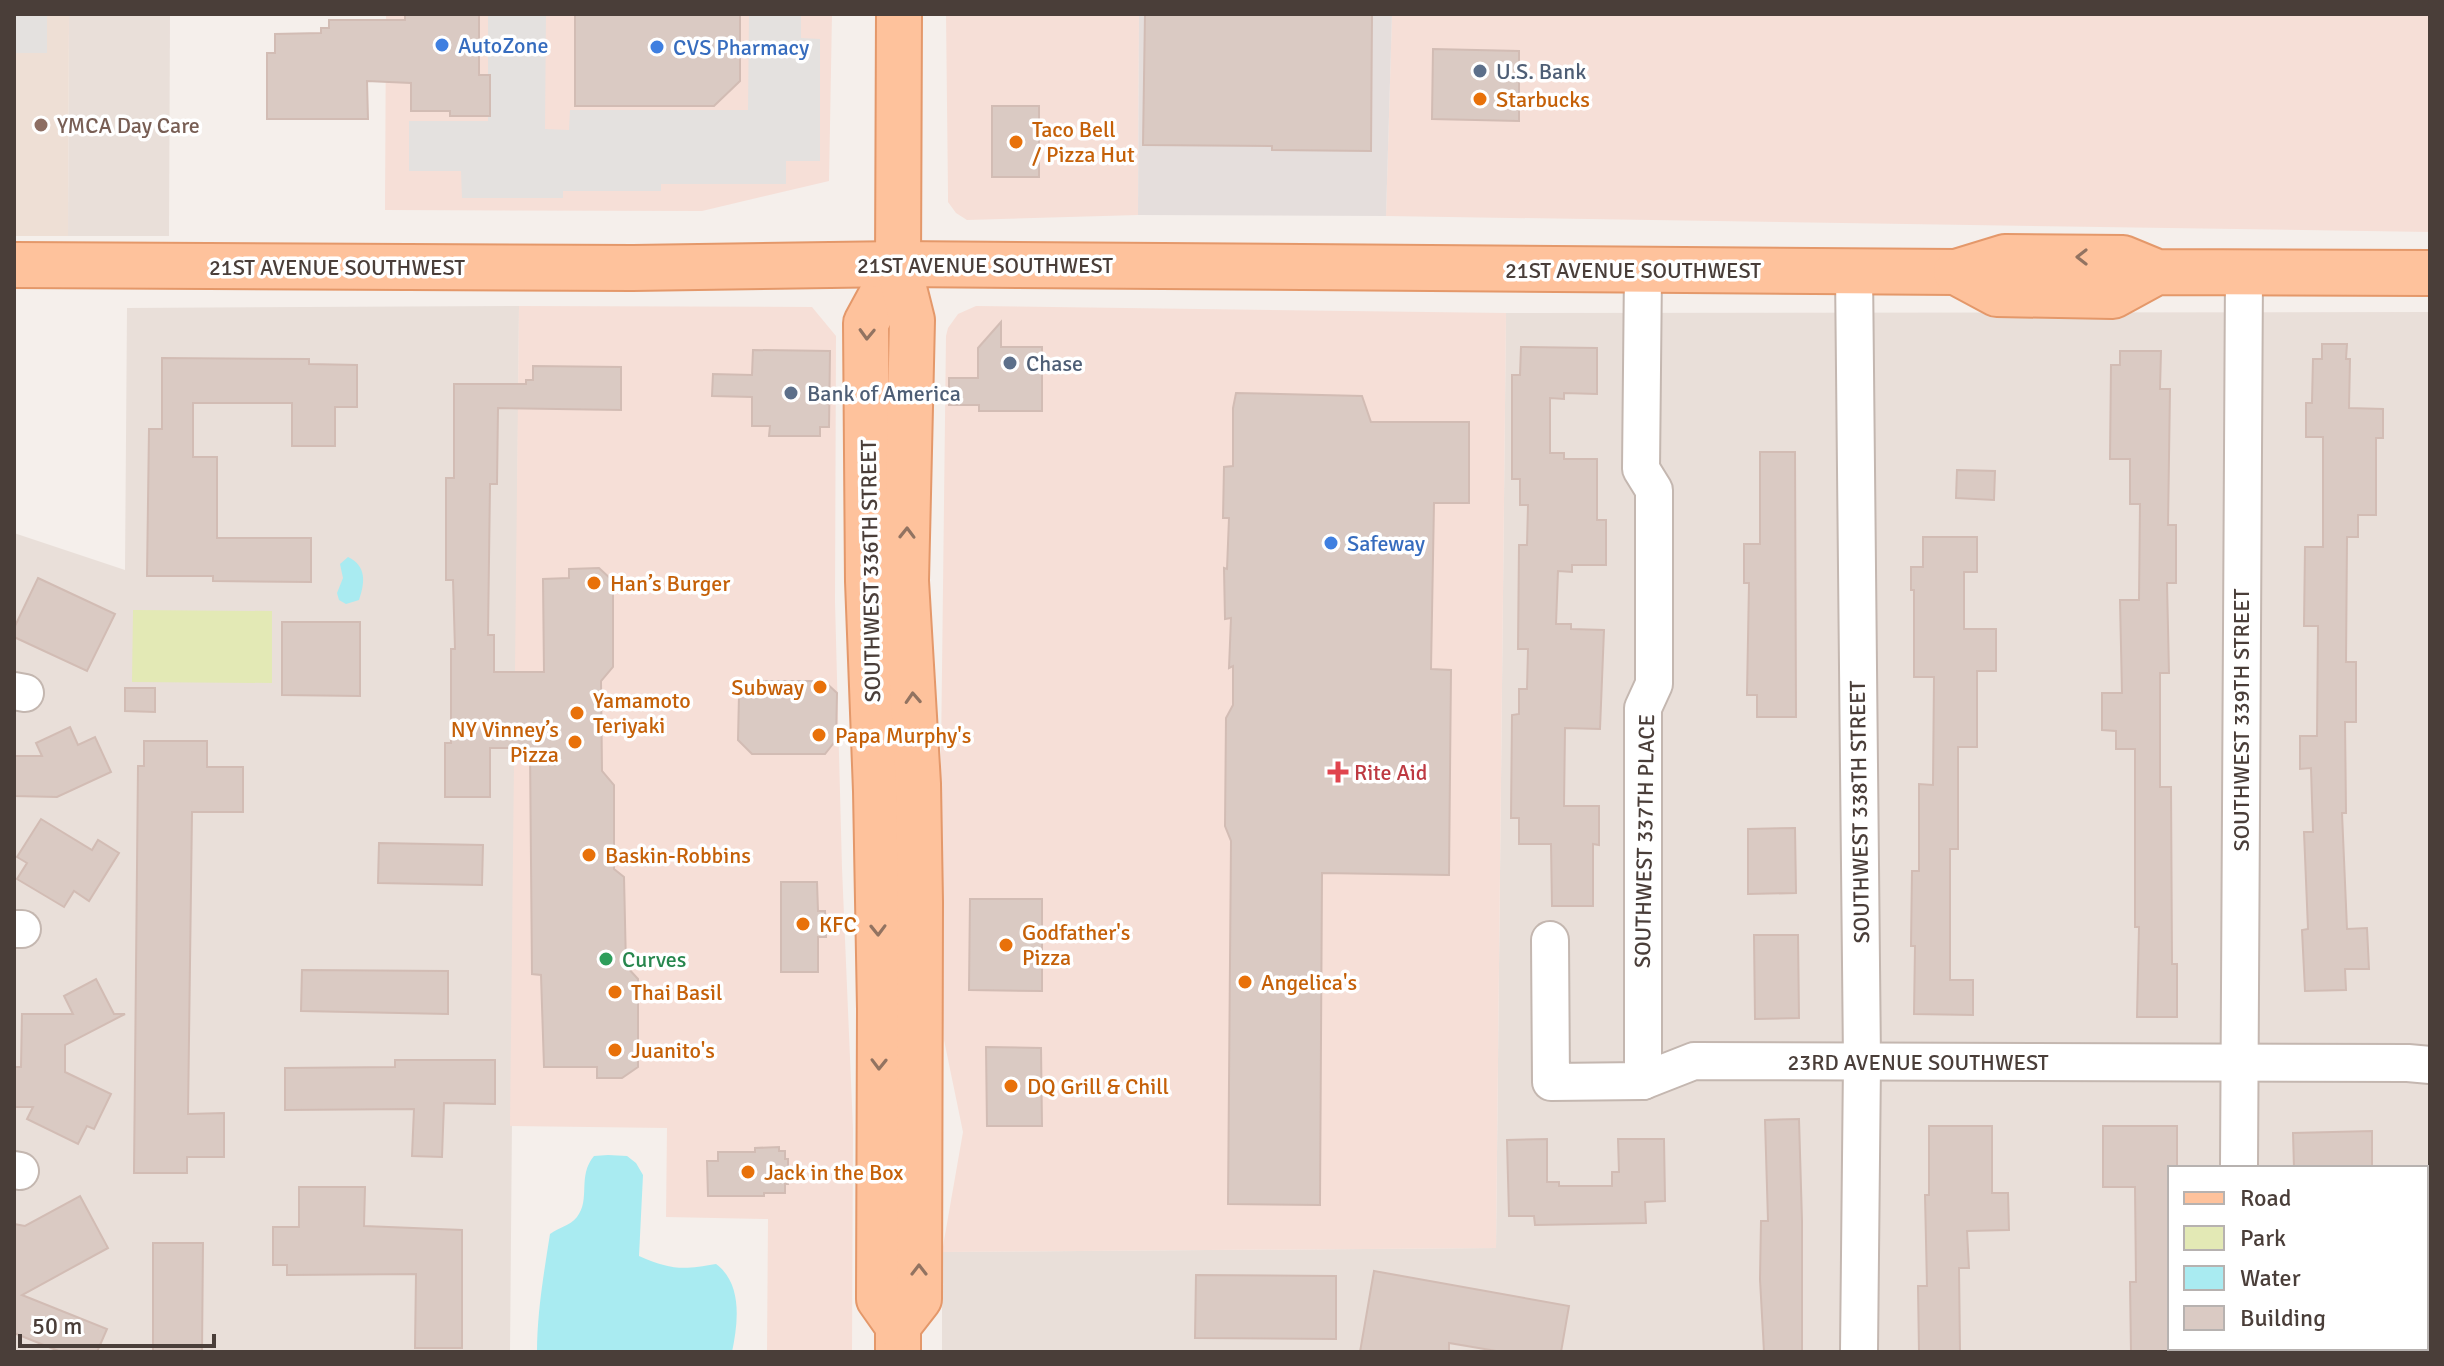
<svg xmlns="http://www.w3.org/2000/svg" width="2444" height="1366" font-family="Signika,sans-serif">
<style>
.residential{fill:#e9dfd9;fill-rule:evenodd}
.commercial{fill:#f6dfd7}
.industrial{fill:#e5dedc}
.education{fill:#eedfd5}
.green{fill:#e3e9b5}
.parking{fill:#e4e1df}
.water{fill:#a9ebf1}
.building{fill:#dacac3;stroke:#d2bcb4;stroke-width:2}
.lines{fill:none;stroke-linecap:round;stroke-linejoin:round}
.minor-casing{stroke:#c4b7b0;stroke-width:40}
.major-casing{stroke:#e4986a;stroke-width:48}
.minor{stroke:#fff;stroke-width:36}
.major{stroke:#fec29c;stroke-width:44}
.oneway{stroke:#927361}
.shop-dot{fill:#3f7fe0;stroke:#fff;stroke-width:3}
.service-dot{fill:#5c6f8a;stroke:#fff;stroke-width:3}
.food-dot{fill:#e8710a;stroke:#fff;stroke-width:3}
.education-dot{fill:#8d6e63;stroke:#fff;stroke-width:3}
.health-dot{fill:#e0444e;stroke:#fff;stroke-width:3}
.leisure-dot{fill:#2e9e5b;stroke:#fff;stroke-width:3}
.labels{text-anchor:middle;stroke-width:7;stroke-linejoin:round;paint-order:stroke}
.shop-label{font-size:22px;fill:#366cbe;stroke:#fff;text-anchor:start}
.service-label{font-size:22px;fill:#4e5e75;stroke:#fff;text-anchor:start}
.food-label{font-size:22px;fill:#c56008;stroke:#fff;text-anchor:start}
.education-label{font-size:22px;fill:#785e54;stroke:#fff;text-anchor:start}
.street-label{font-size:22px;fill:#4a3e39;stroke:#fff}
.health-label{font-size:22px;fill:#be3a42;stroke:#fff;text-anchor:start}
.leisure-label{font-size:22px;fill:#27864d;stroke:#fff;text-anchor:start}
</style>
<rect width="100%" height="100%" fill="#f5efeb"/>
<!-- residential -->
<g class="residential">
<polygon points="69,14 170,14 169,236 68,236"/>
<polygon points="519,306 510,1352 14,1352 14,533 125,570 127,308"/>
<path d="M 2430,312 L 2430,1352 L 942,1352 L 942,1252 L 1496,1248 L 1506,313 ZM 2170,1168 L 2426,1168 L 2426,1348 L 2170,1348 Z"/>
</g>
<!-- commercial -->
<g class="commercial">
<polygon points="386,14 832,14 829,181 702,211 385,210"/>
<polygon points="946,14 1139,14 1138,215 967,220 956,213 948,202 948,194"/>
<polygon points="1392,14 2430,14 2430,232 1386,216"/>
<polygon points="519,306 812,307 836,336 835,602 842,868 853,1129 852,1352 767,1352 768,1219 666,1217 667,1128 510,1126"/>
<polygon points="976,306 1506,313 1496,1248 942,1252 963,1132 944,1040 939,922 946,336 948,328 958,314"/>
</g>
<!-- industrial -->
<polygon class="industrial" points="1139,14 1392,14 1386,216 1138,215"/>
<!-- education -->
<polygon class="education" points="14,14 69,14 68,236 14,236"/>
<!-- green -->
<polygon class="green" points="133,610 272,611 272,683 132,682"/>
<!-- parking -->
<g class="parking">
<rect x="14" y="14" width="33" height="39"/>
<polygon points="488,14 546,14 545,129 569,130 570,110 748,110 749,14 801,14 801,38 820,39 820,161 786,161 786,184 661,184 661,191 563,191 563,198 462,198 461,171 409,171 409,121 488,121"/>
</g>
<!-- water -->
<g class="water">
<path d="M 348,557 C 367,566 365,583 359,600 L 346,604 L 339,600 L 337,593 L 343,578 L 340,564 Z"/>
<path d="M 608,1155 L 627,1156 L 636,1163 L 643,1175 L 639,1256 C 671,1270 683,1270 716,1264 C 743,1284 738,1323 732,1352 L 537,1352 C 537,1313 544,1272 550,1234 C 559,1227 570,1226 577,1217 C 591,1199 577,1176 594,1156 Z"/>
</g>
<!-- building -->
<g class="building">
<polygon points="405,14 479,14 479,75 490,75 490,116 450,116 450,111 411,111 411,83 367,81 368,119 267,119 267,53 275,53 275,34 321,33 321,28 329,28 329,20 405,20"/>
<polygon points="575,14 740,14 740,81 714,106 575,106"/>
<polygon points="1145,14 1372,14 1371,151 1272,150 1272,146 1143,145"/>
<polygon points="1433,49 1519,51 1519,121 1432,119"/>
<rect x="992" y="106" width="47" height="71"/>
<polygon points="1001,322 1001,347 1042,347 1042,411 979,411 979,405 949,405 949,378 978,378 978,348"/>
<polygon points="2322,344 2347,344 2346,359 2350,359 2349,408 2383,409 2383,438 2376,438 2376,515 2358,515 2358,537 2347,537 2346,662 2356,662 2356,722 2345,722 2346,813 2342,813 2347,929 2367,928 2369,969 2345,969 2346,990 2305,991 2302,930 2308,929 2304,832 2313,832 2311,768 2300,769 2300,736 2317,736 2318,626 2304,626 2305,547 2323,547 2323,437 2306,437 2306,403 2312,403 2313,359 2322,359"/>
<polygon points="1521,347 1597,348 1597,394 1564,393 1564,399 1550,398 1550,453 1564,453 1564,459 1597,459 1597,520 1606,520 1606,565 1572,565 1572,572 1558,571 1556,624 1571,624 1571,629 1604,630 1600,729 1565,728 1564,806 1599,806 1599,845 1593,844 1593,906 1552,906 1551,844 1519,844 1519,818 1511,818 1512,715 1519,714 1519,689 1527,689 1528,649 1518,649 1519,545 1527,545 1528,505 1520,505 1520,479 1512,479 1512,375 1520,375"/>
<polygon points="753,350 830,351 829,427 820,427 820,436 769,436 770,426 752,426 752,397 712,396 713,374 752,375"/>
<polygon points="2120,351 2161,351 2160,389 2170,389 2168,525 2176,525 2176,583 2167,583 2169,673 2160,673 2160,787 2171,787 2172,964 2177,964 2177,1017 2137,1017 2139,927 2135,927 2135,749 2116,749 2116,731 2102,730 2102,693 2122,693 2120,600 2139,600 2140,504 2130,504 2130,459 2110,459 2111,365 2120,365"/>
<polygon points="162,358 309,359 309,364 357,365 357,407 335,407 335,446 292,446 292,403 193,403 193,457 217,457 217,538 311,538 311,582 213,581 213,576 147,576 149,429 162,429"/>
<polygon points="533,366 621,367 621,410 498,408 497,484 490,484 488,635 494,635 494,672 544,672 543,579 569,578 569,569 599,568 613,581 613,667 601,681 602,771 614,785 614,869 624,877 626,966 638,979 638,1067 622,1078 597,1078 597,1067 544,1067 541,975 532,974 530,748 490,748 490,797 445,797 445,743 451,743 451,649 455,649 453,580 446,580 446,478 454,478 454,384 526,384 526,380 533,380"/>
<polygon points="1236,393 1362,396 1371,422 1469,422 1469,503 1434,503 1431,669 1451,670 1449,875 1322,873 1320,1205 1228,1204 1231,841 1225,826 1226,718 1233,705 1233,666 1229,668 1231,618 1225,619 1224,568 1227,569 1229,518 1223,518 1224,467 1233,466 1233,408"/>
<polygon points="1760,452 1795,452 1796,717 1757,717 1757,695 1747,695 1749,583 1744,583 1744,544 1760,544"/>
<polygon points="1957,470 1995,471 1994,500 1956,498"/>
<polygon points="1923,537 1977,537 1977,572 1964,572 1964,629 1996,629 1996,671 1977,671 1977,747 1958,747 1958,849 1950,849 1950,980 1973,980 1973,1015 1914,1014 1915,946 1911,946 1912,871 1919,871 1919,784 1933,785 1934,677 1914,677 1914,590 1911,590 1911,567 1923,567"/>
<polygon points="38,578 115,614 87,671 14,637 14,628"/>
<polygon points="282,622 360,622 360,696 282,695"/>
<polygon points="754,681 824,681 837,693 836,740 825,754 752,754 738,740 739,695"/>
<polygon points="125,688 155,688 155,712 125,711"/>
<polygon points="70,727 78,745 95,737 111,772 57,797 14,796 14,756 42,756 36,743"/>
<polygon points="144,741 207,741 207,767 243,767 243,812 192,812 188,1114 224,1113 224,1157 187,1157 187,1173 134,1173 138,766 144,766"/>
<polygon points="41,819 92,850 98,840 119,853 89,901 74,891 64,907 17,879 27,863 17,857"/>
<polygon points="1795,828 1796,893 1748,894 1748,829"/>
<polygon points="379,843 483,845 482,885 378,883"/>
<polygon points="781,882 817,882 818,911 825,911 826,937 818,937 818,972 781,972"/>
<polygon points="970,899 1042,899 1042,991 969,990"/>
<polygon points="1754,935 1798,935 1799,1018 1755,1019"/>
<polygon points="302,970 448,971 448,1014 301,1011"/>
<polygon points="96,979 114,1014 125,1014 65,1045 65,1072 111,1094 94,1129 87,1126 78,1144 27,1119 33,1107 14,1107 14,1067 21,1067 22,1014 73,1014 64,996"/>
<polygon points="986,1047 1041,1048 1042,1126 987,1126"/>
<polygon points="395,1060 495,1060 495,1104 444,1103 442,1157 412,1156 414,1109 285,1110 285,1068 395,1067"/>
<polygon points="1799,1119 1802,1221 1802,1352 1764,1352 1760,1279 1761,1221 1768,1221 1765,1120"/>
<polygon points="1929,1126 1992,1126 1992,1193 2008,1193 2009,1230 1967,1231 1969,1268 1959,1268 1960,1352 1919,1352 1918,1286 1927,1286 1925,1195 1929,1195"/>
<polygon points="2103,1126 2177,1126 2177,1167 2170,1167 2170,1352 2131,1352 2130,1282 2136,1282 2135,1187 2103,1187"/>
<polygon points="2372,1131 2372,1168 2294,1168 2293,1133"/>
<polygon points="1547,1139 1547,1182 1559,1182 1559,1186 1612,1186 1612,1172 1619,1172 1618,1139 1664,1139 1665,1201 1645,1202 1646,1223 1535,1225 1534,1216 1509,1216 1507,1140"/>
<polygon points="779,1147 779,1151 785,1151 785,1159 788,1159 788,1184 785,1184 785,1193 764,1193 764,1196 708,1196 707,1161 718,1161 718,1152 755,1152 755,1148"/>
<polygon points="299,1187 365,1187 364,1226 462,1230 462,1348 415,1348 416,1274 287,1275 287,1265 273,1265 273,1227 299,1227"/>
<polygon points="80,1196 108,1248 22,1295 107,1329 97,1352 61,1352 14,1333 14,1224 25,1226"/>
<polygon points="153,1243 203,1243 202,1352 153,1352"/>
<polygon points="1374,1271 1569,1306 1561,1352 1502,1352 1449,1343 1449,1352 1360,1352"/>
<polygon points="1196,1275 1336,1276 1336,1339 1195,1338"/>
</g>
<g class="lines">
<!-- minor casing -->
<g class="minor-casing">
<g id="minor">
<polyline points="1643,270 1641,469 1654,490 1654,684 1643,708 1643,1081"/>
<polyline points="1854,271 1862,1062 1859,1352"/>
<polyline points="14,691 25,693"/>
<polyline points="14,929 22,929"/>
<polyline points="1550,940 1551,1082 1643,1081 1694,1061 2408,1063 2430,1065"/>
<polyline points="2239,1168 2244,273"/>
<polyline points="14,1170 20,1171"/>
<polyline points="2239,1348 2239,1352"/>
</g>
</g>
<!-- major casing -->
<g class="major-casing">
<g id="major">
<polyline points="898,264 866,323 868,581 876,791 880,1009 879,1299 898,1326 898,1352"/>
<polyline points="14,265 633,268 898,264 1956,272"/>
<polyline points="2157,272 2113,296 1997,294 1956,272 2005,257 2123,258 2157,272 2430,273"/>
<polyline points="898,1326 919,1299 920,902 918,784 906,581 912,320 898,264 899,14"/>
</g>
</g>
<!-- minor -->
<use href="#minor" class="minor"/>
<!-- major -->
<use href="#major" class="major"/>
</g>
<!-- one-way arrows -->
<defs><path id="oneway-chevron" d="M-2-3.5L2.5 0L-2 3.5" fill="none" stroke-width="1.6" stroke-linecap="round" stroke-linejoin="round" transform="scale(2)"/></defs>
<g class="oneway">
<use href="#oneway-chevron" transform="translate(2082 257) rotate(-180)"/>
<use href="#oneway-chevron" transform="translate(867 334) rotate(92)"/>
<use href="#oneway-chevron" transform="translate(907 533) rotate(-89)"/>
<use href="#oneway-chevron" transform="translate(913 698) rotate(-93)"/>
<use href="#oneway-chevron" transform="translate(878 930) rotate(89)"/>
<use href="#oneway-chevron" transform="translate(879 1064) rotate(91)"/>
<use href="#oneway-chevron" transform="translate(919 1270) rotate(-90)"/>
</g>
<!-- markers -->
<g class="shop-dot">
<circle cx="442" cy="45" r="8"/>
<circle cx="657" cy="47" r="8"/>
<circle cx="1331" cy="543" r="8"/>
</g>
<g class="service-dot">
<circle cx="1480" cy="71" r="8"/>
<circle cx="1010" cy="363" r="8"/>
<circle cx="791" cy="393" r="8"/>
</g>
<g class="food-dot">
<circle cx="1480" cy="99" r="8"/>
<circle cx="1016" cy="142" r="8"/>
<circle cx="594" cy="583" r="8"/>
<circle cx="820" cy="687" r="8"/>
<circle cx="577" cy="713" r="8"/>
<circle cx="819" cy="735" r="8"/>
<circle cx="575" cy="742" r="8"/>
<circle cx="589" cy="855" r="8"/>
<circle cx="803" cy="924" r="8"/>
<circle cx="1006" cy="945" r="8"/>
<circle cx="1245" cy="982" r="8"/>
<circle cx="615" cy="992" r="8"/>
<circle cx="615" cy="1050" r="8"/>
<circle cx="1011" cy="1086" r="8"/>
<circle cx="748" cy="1172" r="8"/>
</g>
<circle class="education-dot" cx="41" cy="125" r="8"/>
<path class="health-dot" d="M1334 760h8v8h8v8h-8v8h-8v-8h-8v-8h8z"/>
<circle class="leisure-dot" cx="606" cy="959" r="8"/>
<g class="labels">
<!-- shop labels -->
<g class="shop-label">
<text x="458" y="53">AutoZone</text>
<text x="673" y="55">CVS Pharmacy</text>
<text x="1347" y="551">Safeway</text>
</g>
<!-- service labels -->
<g class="service-label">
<text x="1496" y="79">U.S. Bank</text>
<text x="1026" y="371">Chase</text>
<text x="807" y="401">Bank of America</text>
</g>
<!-- food labels -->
<g class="food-label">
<text x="1496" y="107">Starbucks</text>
<text x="1032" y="137">Taco Bell<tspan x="1032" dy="25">/ Pizza Hut</tspan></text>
<text x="610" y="591">Han’s Burger</text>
<text x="804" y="695" text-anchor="end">Subway</text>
<text x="593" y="708">Yamamoto<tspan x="593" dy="25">Teriyaki</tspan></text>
<text x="559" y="737" text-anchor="end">NY Vinney’s<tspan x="559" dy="25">Pizza</tspan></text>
<text x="835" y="743">Papa Murphy's</text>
<text x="605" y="863">Baskin-Robbins</text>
<text x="819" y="932">KFC</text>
<text x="1022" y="940">Godfather's<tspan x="1022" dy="25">Pizza</tspan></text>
<text x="1261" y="990">Angelica's</text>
<text x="631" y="1000">Thai Basil</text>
<text x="631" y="1058">Juanito's</text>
<text x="1027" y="1094">DQ Grill &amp; Chill</text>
<text x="764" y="1180">Jack in the Box</text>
</g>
<!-- education labels -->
<g class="education-label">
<text x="57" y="133">YMCA Day Care</text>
</g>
<!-- street labels -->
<g class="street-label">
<text x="985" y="273">21ST AVENUE SOUTHWEST</text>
<text x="337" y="275">21ST AVENUE SOUTHWEST</text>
<text x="1633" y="278">21ST AVENUE SOUTHWEST</text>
<text transform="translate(870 571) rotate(-91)" y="8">SOUTHWEST 336TH STREET</text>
<text transform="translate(2241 720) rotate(-90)" y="8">SOUTHWEST 339TH STREET</text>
<text transform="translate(1859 812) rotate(-91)" y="8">SOUTHWEST 338TH STREET</text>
<text transform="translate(1644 841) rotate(-89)" y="8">SOUTHWEST 337TH PLACE</text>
<text x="1918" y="1070">23RD AVENUE SOUTHWEST</text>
</g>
<!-- health labels -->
<g class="health-label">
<text x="1354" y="780">Rite Aid</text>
</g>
<!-- leisure labels -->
<g class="leisure-label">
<text x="622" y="967">Curves</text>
</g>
</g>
<!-- border -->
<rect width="2444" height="1366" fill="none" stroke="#4a3e39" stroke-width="32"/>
<!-- legend -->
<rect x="2168" y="1166" width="260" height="184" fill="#ffffff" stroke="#b7b2b0" stroke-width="2"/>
<rect x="2184" y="1192" width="40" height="12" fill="#fec29c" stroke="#b7b2b0" stroke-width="2"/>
<text x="2240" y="1206" font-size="24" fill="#4a3e39">Road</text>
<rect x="2184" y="1226" width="40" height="24" fill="#e3e9b5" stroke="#b7b2b0" stroke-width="2"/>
<text x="2240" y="1246" font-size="24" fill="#4a3e39">Park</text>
<rect x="2184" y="1266" width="40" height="24" fill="#a9ebf1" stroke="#b7b2b0" stroke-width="2"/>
<text x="2240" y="1286" font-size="24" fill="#4a3e39">Water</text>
<rect x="2184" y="1306" width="40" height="24" fill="#dacac3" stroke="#b7b2b0" stroke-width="2"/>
<text x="2240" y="1326" font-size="24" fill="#4a3e39">Building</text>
<!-- scale -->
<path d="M20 1334v12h194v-12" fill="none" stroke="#4a3e39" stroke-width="4"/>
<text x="32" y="1334" font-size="24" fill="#4a3e39" stroke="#ffffff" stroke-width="6" paint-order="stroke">50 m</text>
</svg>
